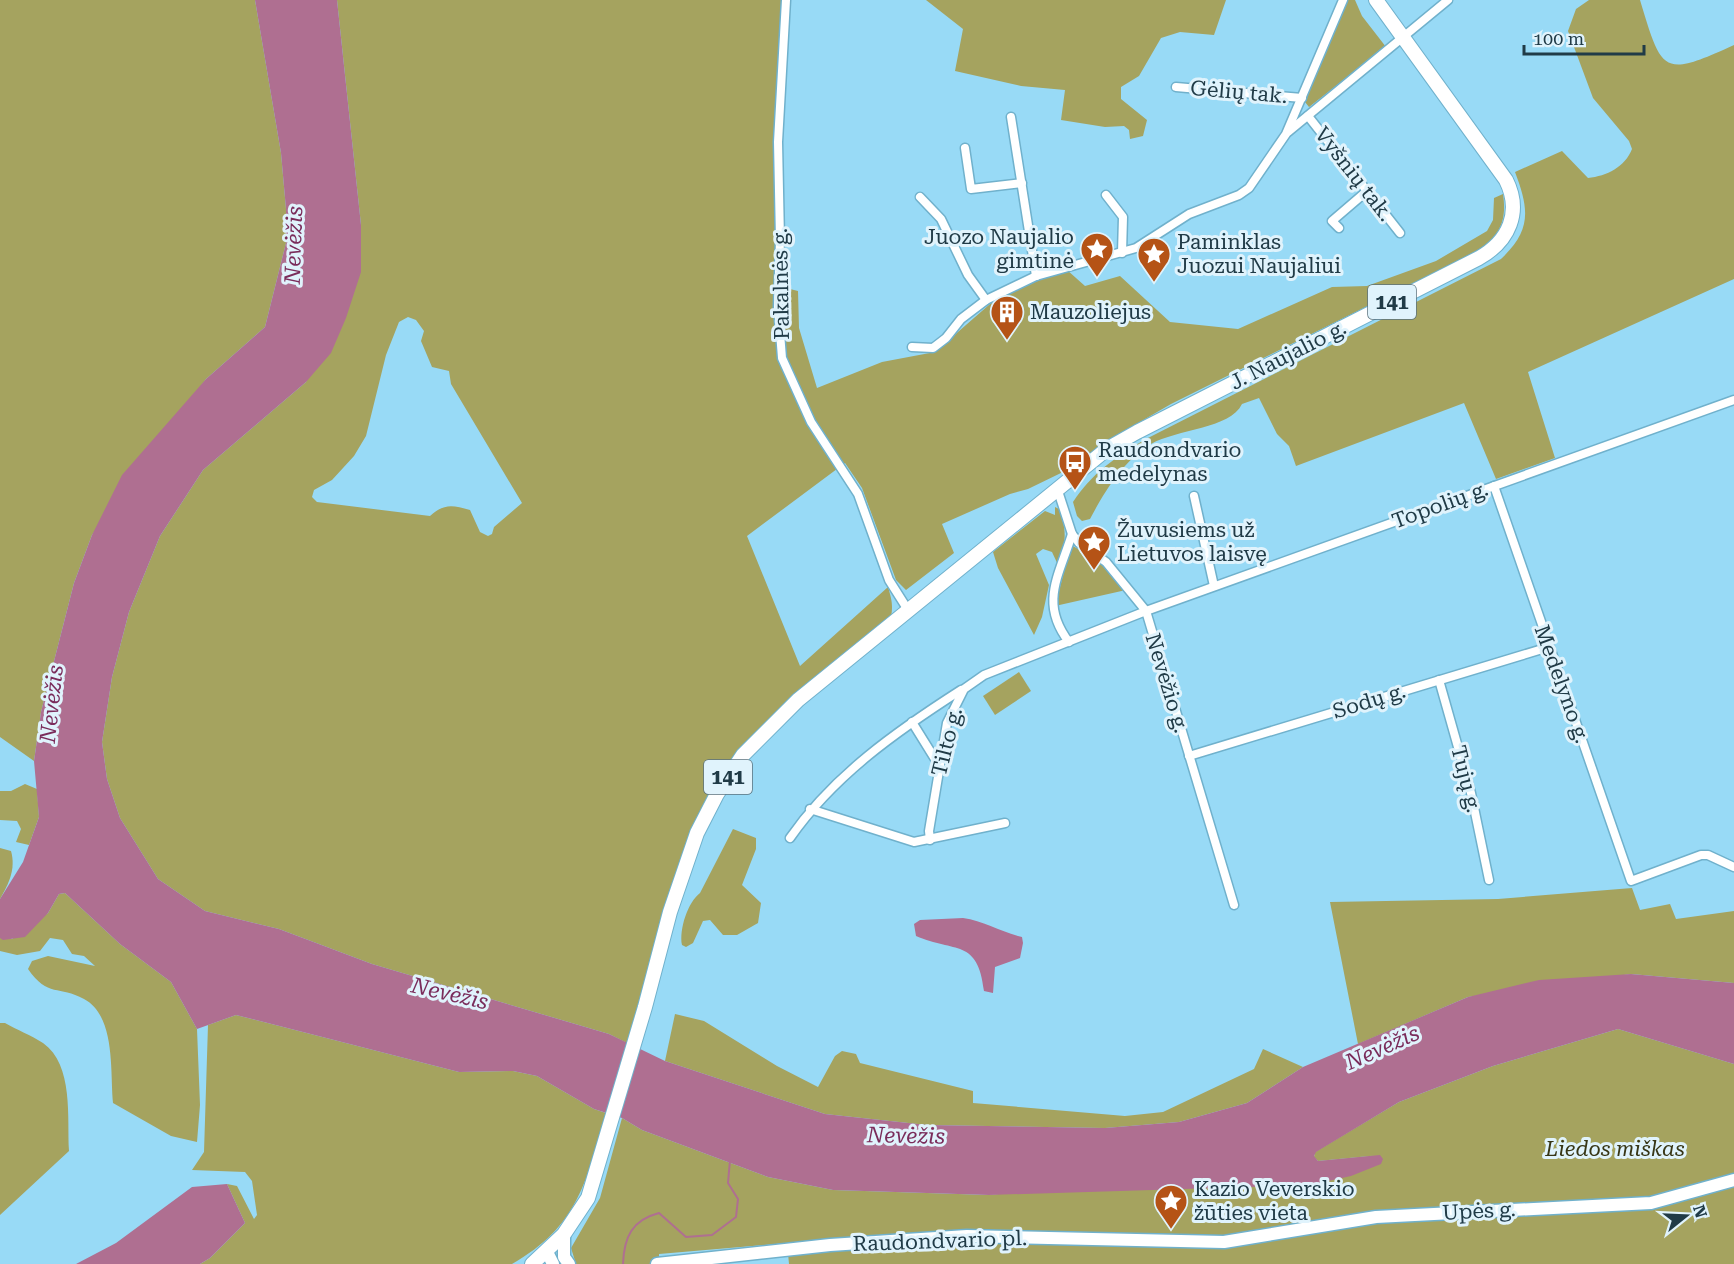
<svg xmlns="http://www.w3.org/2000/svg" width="1734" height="1264" font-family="'Roboto Serif',serif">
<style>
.green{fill:#a5a35f;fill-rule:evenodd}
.water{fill:#af6f91}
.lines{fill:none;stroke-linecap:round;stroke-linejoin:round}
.stream{stroke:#af6f91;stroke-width:2}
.street-casing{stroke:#70b1cc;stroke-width:11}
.secondary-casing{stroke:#70b1cc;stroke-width:15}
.primary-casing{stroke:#70b1cc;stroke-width:16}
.street{stroke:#fff;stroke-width:8}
.secondary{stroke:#fff;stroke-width:12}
.primary{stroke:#fff;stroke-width:14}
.labels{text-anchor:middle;stroke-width:6;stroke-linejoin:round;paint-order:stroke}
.shield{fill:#e0f3fc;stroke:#5a727d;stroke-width:1.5}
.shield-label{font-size:20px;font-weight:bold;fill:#203b47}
.street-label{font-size:21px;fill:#203b47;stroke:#e0f3fc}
.poi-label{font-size:21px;fill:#203b47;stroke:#e0f3fc;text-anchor:start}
.park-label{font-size:21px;font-style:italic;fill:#373616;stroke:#e0f3fc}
.water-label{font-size:22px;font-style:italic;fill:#7a2c5b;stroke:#e0f3fc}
</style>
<rect width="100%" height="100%" fill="#98daf6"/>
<!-- green -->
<g class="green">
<polygon points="0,0 255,0 281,153 286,209 286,243 265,327 206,379 92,535 74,583 41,712 34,761 0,737"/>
<path d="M 337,0 L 790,0 L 782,122 L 786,288 L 798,291 L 799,328 L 817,388 L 882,362 L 935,352 L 990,304 L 1032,281 L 1067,270 L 1085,286 L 1120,276 L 1170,322 L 1238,329 L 1332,287 L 1367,286 L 1436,261 L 1487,231 L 1493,220 L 1494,198 L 1503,194 C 1507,221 1500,234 1480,250 L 1171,404 L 1114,437 L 1063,472 L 1028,489 L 1010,494 L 942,524 L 954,553 L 906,590 L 896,580 L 862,488 L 845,463 L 747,536 L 800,666 L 888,587 C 892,600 893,605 891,618 L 788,701 L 748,741 L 689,837 L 672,886 L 641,1005 L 638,1005 L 627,1043 L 609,1034 L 372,964 L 279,929 L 205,911 L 158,879 L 120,818 L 107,779 L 102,742 L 112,677 L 129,612 L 160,536 L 203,470 L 306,382 L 361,225 ZM 408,317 L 416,320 L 424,331 L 421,341 L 432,367 L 449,371 L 451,384 L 522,503 L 494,527 L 492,534 L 488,536 L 480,532 L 470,510 C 452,505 445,503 430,516 L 317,502 L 312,497 L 314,490 L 332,480 L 354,456 L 366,436 L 386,355 L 399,322 Z"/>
<polygon points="926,0 1226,0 1214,35 1180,32 1161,38 1139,76 1121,87 1121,99 1147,120 1143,136 1130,139 1129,130 1124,126 1105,127 1061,120 1065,90 1021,86 955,71 963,29"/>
<polygon points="1347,0 1355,0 1362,16 1386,47 1309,107 1305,102 1306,95"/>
<path d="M 1589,0 L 1640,0 C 1662,73 1662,78 1734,45 L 1734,279 L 1528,372 L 1555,458 L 1496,479 L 1464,403 L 1296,466 L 1289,446 L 1277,434 L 1259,398 L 1242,404 C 1230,429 1177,429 1151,444 C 1123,461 1105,491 1090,519 L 1082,521 L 1077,516 L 1073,502 C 1092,473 1116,457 1144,440 L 1501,259 C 1532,230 1529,209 1515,172 L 1562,151 L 1588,178 C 1607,176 1625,167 1632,149 L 1629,141 L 1593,98 L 1568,31 L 1576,9 Z"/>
<path d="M 1055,507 L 1059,509 C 1068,531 1065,544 1059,567 L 1052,552 L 1043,549 L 1036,554 L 1049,585 L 1042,617 L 1034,635 L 998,568 L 993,552 L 1045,511 L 1055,515 Z"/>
<polygon points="1071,545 1098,560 1126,590 1055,606"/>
<polygon points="1019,672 1031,691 995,715 983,696"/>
<polygon points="25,784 37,789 39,817 29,845 16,842 21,829 17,821 0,820 0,791 11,791"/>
<path d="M 733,829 L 756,838 L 756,849 L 742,885 L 761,903 L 758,923 L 737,935 L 723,935 L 710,920 L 703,921 L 693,943 L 686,947 L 682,945 C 679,929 688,902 700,893 Z"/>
<path d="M 0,848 L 11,851 C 16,869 9,883 0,899 Z"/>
<polygon points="1632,888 1640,910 1670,904 1676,919 1734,911 1734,983 1631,974 1468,997 1358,1044 1330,902 1498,899"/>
<path d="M 65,893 L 120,944 L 171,982 L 197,1029 L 200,1105 L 197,1142 L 171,1136 L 113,1103 C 110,1072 116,1016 84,999 C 59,985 48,998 28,969 L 32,961 L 48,956 L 95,966 L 84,956 L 72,954 L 63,940 L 50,938 L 40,951 L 17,955 L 0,951 L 0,938 L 12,939 L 48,913 L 59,894 Z"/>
<polygon points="675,1014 704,1021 777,1066 818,1087 835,1056 842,1051 856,1054 860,1063 973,1091 973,1103 1125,1116 1163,1112 1254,1069 1263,1049 1303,1067 1247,1103 1179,1122 1105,1128 927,1125 825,1114 665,1061"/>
<path d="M 236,1015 L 459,1072 L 513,1071 L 537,1076 L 594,1109 L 606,1113 C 586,1181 579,1226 512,1264 L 200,1264 L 210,1258 L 245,1223 L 227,1184 L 237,1186 L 254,1219 L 257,1215 L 252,1181 L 245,1172 L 192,1170 L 204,1152 L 208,1025 Z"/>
<path d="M 0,1023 L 5,1023 C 17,1030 31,1035 43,1043 C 74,1065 67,1118 69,1151 L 0,1215 Z"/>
<polygon points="1618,1029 1734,1064 1734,1264 789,1264 787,1243 659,1254 659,1264 576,1264 571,1248 600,1198 622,1118 642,1130 768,1177 833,1190 989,1195 1380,1155 1318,1161 1314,1157 1315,1152 1399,1102 1493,1066"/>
</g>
<!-- water -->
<g class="water">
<polygon points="255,0 337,0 361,225 361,272 346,318 331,353 306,382 203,470 160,536 129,612 112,677 102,742 107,779 120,818 158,879 205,911 279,929 372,964 609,1034 665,1061 825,1114 927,1125 1105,1128 1179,1122 1247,1103 1303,1067 1468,997 1539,980 1631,974 1734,983 1734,1064 1618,1029 1493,1066 1399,1102 1316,1152 1314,1156 1318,1161 1380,1155 1383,1159 1381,1164 1351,1176 1310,1185 989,1195 833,1190 768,1177 642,1130 622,1118 594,1109 537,1076 513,1071 459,1072 236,1015 197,1029 171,982 120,944 65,893 59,894 48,913 25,937 3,940 0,938 0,899 23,862 39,817 34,761 41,712 74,583 92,535 122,475 206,379 265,327 286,243 286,209 281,153"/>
<path d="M 963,918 C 984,921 1001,932 1022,937 L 1023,943 L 1020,958 L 995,967 L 993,993 L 984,991 C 978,938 955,953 916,936 L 914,924 L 920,920 Z"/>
<polygon points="227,1184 245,1223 210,1258 200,1264 76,1264 116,1243 192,1187"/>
</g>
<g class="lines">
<!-- stream -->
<path class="stream" d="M 623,1264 C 624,1237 632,1220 659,1213 L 686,1237 L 712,1235 L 736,1217 L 738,1199 L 728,1183 L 730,1160"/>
<!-- street casing -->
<g class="street-casing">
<g id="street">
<polyline points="786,0 778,142 780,240 778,307 782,358 811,422 858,494 889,580 908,610"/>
<polyline points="1176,87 1302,98"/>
<polyline points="1308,116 1400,233"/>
<polyline points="1011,117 1036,276"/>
<polyline points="1288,132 1448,0"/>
<polyline points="965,148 971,189 1022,183"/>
<polyline points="1106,195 1123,217 1122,253"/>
<polyline points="920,197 941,219 968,275 986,300"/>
<polyline points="1339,228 1332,221 1367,191"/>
<polyline points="912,347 933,348 946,338 961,319 986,300 1036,276 1136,248 1189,214 1239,195 1249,188 1286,134 1343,0"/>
<polyline points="1494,486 1631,881 1701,855 1708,855 1734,867"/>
<polyline points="1057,488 1072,534 1079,543 1106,562 1146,611 1234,905"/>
<polyline points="1194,496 1214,586"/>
<path d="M 1069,642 C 1039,603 1059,576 1072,534"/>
<polyline points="1439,680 1471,793 1489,880"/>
<polyline points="912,722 940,767"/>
<polyline points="1189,756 1549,647"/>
<polyline points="810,809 914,842 1005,823"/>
<path d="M 790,838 C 834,775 897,731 961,690"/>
<polyline points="930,840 929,831 947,723 964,689 984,675 1146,611 1734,400"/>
</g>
</g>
<!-- secondary casing -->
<g class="secondary-casing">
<g id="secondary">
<polyline points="564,1234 564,1257 569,1264"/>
<polyline points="547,1252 553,1264"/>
<polyline points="657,1264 830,1245 967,1236 1224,1242 1376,1217 1651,1203 1734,1180"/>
</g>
</g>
<!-- primary casing -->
<g class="primary-casing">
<path id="primary" d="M 532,1264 L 564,1234 L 588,1198 L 645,1007 L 670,912 L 697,833 L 717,794 L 743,755 L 798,700 L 1107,449 L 1137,432 L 1479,258 C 1509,241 1522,212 1506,180 L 1376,0"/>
</g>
<!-- street -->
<use href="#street" class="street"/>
<!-- secondary -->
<use href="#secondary" class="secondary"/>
<!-- primary -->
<use href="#primary" class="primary"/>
</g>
<!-- icons -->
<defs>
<g id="sight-pin" transform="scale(1.725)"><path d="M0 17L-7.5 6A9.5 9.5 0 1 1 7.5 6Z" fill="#b55316" stroke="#e0f3fc"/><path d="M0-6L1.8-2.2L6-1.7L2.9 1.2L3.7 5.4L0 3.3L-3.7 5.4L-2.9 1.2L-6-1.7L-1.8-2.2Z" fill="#fff"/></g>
<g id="building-pin" transform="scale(1.725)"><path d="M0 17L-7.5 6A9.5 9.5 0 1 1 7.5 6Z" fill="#b55316" stroke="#e0f3fc"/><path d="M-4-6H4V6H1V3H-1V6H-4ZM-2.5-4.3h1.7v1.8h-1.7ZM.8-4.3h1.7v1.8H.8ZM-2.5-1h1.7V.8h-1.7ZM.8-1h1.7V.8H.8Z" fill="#fff"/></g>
<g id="bus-pin" transform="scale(1.725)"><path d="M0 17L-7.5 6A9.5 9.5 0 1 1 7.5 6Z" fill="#b55316" stroke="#e0f3fc"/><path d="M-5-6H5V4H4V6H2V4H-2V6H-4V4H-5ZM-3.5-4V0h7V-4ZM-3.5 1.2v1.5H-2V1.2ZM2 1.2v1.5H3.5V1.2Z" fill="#fff"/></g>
</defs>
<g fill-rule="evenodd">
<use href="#sight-pin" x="1097" y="249"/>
<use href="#sight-pin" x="1154" y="254"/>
<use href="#building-pin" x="1007" y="312"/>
<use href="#bus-pin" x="1075" y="462"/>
<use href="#sight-pin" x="1094" y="542"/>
<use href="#sight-pin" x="1171" y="1201"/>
</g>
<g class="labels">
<!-- shield labels -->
<g class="shield">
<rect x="1368" y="285" width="48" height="34" rx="4.5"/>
<rect x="704" y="760" width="48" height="34" rx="4.5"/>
</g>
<g class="shield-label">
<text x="1392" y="309">141</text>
<text x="728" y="784">141</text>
</g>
<!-- street labels -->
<g class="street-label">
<text transform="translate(1239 92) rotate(5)" y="7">Gėlių tak.</text>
<text transform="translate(1354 174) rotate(52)" y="7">Vyšnių tak.</text>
<text transform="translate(781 284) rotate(-91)" y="7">Pakalnės g.</text>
<text transform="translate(1288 355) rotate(-27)" y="7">J. Naujalio g.</text>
<text transform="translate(1440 505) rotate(-20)" y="7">Topolių g.</text>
<text transform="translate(1167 683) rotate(73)" y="7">Nevėžio g.</text>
<text transform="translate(1562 684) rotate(70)" y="7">Medelyno g.</text>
<text transform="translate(1369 701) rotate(-17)" y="7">Sodų g.</text>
<text transform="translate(947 742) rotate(-76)" y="7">Tilto g.</text>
<text transform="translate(1466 779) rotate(76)" y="7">Tujų g.</text>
<text transform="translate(1479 1211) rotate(-3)" y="7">Upės g.</text>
<text transform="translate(940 1241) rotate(-2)" y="7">Raudondvario pl.</text>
</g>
<!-- poi labels -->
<g class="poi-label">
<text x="1074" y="244" text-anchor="end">Juozo Naujalio<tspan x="1074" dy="24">gimtinė</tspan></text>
<text x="1177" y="249">Paminklas<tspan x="1177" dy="24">Juozui Naujaliui</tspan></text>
<text x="1030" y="319">Mauzoliejus</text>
<text x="1098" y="457">Raudondvario<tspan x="1098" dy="24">medelynas</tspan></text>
<text x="1117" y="537">Žuvusiems už<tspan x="1117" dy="24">Lietuvos laisvę</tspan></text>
<text x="1194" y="1196">Kazio Veverskio<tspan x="1194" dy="24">žūties vieta</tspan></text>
</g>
<!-- park labels -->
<g class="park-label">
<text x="1615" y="1156">Liedos miškas</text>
</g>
<!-- water labels -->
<g class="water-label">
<text transform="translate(293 245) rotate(-88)" y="8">Nevėžis</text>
<text transform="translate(51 704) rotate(-84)" y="8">Nevėžis</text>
<text transform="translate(450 993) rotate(13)" y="8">Nevėžis</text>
<text transform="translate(1382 1047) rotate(-24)" y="8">Nevėžis</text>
<text transform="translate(906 1135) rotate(1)" y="8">Nevėžis</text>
</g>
</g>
<!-- north arrow -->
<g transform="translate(1686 1216) rotate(72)" stroke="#e0f3fc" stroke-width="4.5" paint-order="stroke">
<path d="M0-4.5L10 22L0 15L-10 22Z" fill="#203b47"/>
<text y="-9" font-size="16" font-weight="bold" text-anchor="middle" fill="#203b47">N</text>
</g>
<!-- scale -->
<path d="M1524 45v9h120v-9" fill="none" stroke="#203b47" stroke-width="3"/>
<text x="1533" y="45" font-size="18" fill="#203b47" stroke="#e0f3fc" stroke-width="4.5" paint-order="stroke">100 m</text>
</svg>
